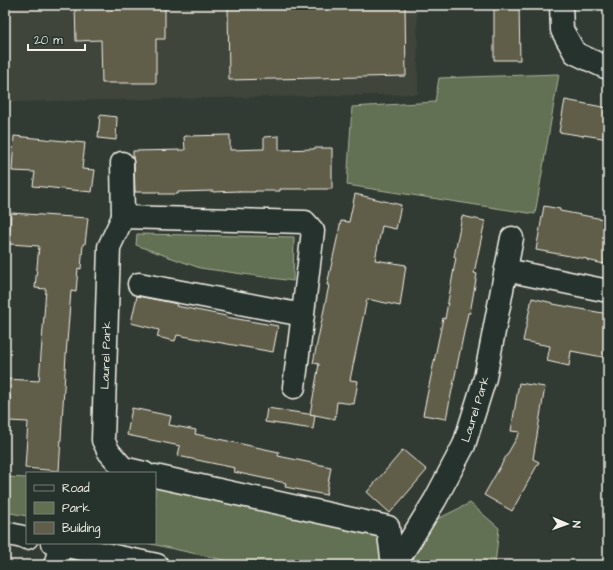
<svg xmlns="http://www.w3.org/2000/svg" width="613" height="570" font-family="'Architects Daughter',sans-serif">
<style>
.built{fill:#40453a}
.green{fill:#627052;stroke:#abb09d}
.building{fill:#605d4a;stroke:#f4f1e8}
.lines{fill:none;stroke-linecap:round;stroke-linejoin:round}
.minor-casing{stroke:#f4f1e8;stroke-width:25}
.minor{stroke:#26332d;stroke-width:22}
.labels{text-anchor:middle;stroke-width:4;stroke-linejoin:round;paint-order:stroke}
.street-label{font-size:12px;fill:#f4f1e8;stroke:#26332d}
</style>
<rect width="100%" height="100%" fill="#323b33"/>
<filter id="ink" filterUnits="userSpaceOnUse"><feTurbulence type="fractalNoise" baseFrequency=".025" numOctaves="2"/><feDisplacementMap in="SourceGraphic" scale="8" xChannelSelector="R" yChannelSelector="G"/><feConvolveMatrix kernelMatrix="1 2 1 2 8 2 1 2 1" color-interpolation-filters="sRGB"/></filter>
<g filter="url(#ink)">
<!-- built -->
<polygon class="built" points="5,5 417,5 418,94 6,102"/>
<!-- green -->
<g class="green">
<polygon points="559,74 535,214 347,185 352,107 435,102 439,78"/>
<polygon points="137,234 294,237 293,281 200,268 136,245"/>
<polygon points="5,477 27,478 27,516 5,512"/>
<polygon points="155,486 401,537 470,503 499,528 495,565 246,565 147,543 155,543"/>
</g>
<!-- building -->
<g class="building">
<polygon points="75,5 165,5 165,39 156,39 156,83 102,83 101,40 76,41"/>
<polygon points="228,5 405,5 406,76 229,80"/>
<polygon points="494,5 519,5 520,60 494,60"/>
<polygon points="565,100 608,108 608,139 584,135 584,136 559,132"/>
<polygon points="100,115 117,117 116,140 98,138"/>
<polygon points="230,135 230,150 264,149 264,137 279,136 279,150 314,149 314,148 332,148 332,189 280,189 280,191 255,191 255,192 239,192 239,191 213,192 213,191 178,192 178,194 159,194 159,192 135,192 134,163 133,157 133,151 185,150 184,137 186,136"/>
<polygon points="14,136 85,143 82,169 95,170 92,192 33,186 35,172 12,171"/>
<polygon points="355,194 401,205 396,229 382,226 375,260 406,265 400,306 367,299 350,380 358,381 354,404 337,402 335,419 310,414 319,364 313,363 329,285 327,285 341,221 349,222"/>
<polygon points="544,206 560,209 560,211 608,220 608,243 604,264 587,260 587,259 536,250"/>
<polygon points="11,213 88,218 85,244 83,244 81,269 78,268 76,292 71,291 66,355 59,471 25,468 28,422 9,421 10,395 7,395 8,379 39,381 46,289 35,288 39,246 9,244"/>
<polygon points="462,216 485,221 474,273 477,274 470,313 468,313 446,419 423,415 443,318 445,319 456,257 454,257"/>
<polygon points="137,296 168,302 177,304 176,306 226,316 226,317 278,326 273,352 177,335 175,341 157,337 159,330 131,323"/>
<polygon points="532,298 553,303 553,304 608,314 608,358 571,351 569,366 547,361 550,346 523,341"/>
<polygon points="519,383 545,387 533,459 539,462 512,511 484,495 520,432 511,431"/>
<polygon points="132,408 171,416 169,425 196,430 195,434 279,452 278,456 331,467 326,495 285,487 286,483 234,472 235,468 178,456 180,446 127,435"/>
<polygon points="267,408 315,415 313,429 265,422"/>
<polygon points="403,450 427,470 390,513 367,492"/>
</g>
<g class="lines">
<!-- minor casing -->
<g class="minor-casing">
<g id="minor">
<polyline points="561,5 562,30 575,53 605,67 608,67"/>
<polyline points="122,163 123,217"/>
<polyline points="506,270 608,291"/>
<polyline points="139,284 303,315"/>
<path id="s1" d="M 144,473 L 123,468 L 109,452 L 103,440 L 109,247 L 123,217 L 305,222 L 313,231 L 294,387"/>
<polyline points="155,476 388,527 393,565"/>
<polyline points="5,533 27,538"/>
<polyline points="52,543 157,565"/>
<polyline points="55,565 61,545"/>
<path id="s2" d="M 395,565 L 435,500 L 464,445 L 485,378 L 512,238"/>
</g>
</g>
<!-- minor -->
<use href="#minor" class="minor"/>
</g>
</g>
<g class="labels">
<!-- street labels -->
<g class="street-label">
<text dy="4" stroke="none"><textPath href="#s1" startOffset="141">Laurel Park</textPath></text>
<text dy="4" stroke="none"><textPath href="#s2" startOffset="176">Laurel Park</textPath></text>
</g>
</g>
<!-- margin -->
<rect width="613" height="570" fill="none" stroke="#26332d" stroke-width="20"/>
<rect x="10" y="10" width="593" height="550" fill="none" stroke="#f4f1e8" stroke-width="1.5" filter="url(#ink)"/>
<!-- legend -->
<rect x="26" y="472" width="130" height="72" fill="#26332d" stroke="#787f78"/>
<rect x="34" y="485" width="20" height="6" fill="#26332d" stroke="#787f78"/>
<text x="62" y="492" font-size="12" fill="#f4f1e8">Road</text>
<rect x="34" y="502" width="20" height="12" fill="#627052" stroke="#787f78"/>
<text x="62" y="512" font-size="12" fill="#f4f1e8">Park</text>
<rect x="34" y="522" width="20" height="12" fill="#605d4a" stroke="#787f78"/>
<text x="62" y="532" font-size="12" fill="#f4f1e8">Building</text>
<!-- north arrow -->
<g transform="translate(567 524) rotate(92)" stroke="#26332d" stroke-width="3" paint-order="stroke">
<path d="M0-3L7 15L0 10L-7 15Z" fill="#f4f1e8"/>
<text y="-6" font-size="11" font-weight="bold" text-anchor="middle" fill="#f4f1e8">N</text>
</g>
<!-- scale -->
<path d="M28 44v6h57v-6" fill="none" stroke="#f4f1e8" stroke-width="2"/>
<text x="34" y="44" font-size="12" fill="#f4f1e8" stroke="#26332d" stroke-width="3" paint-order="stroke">20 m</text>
</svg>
